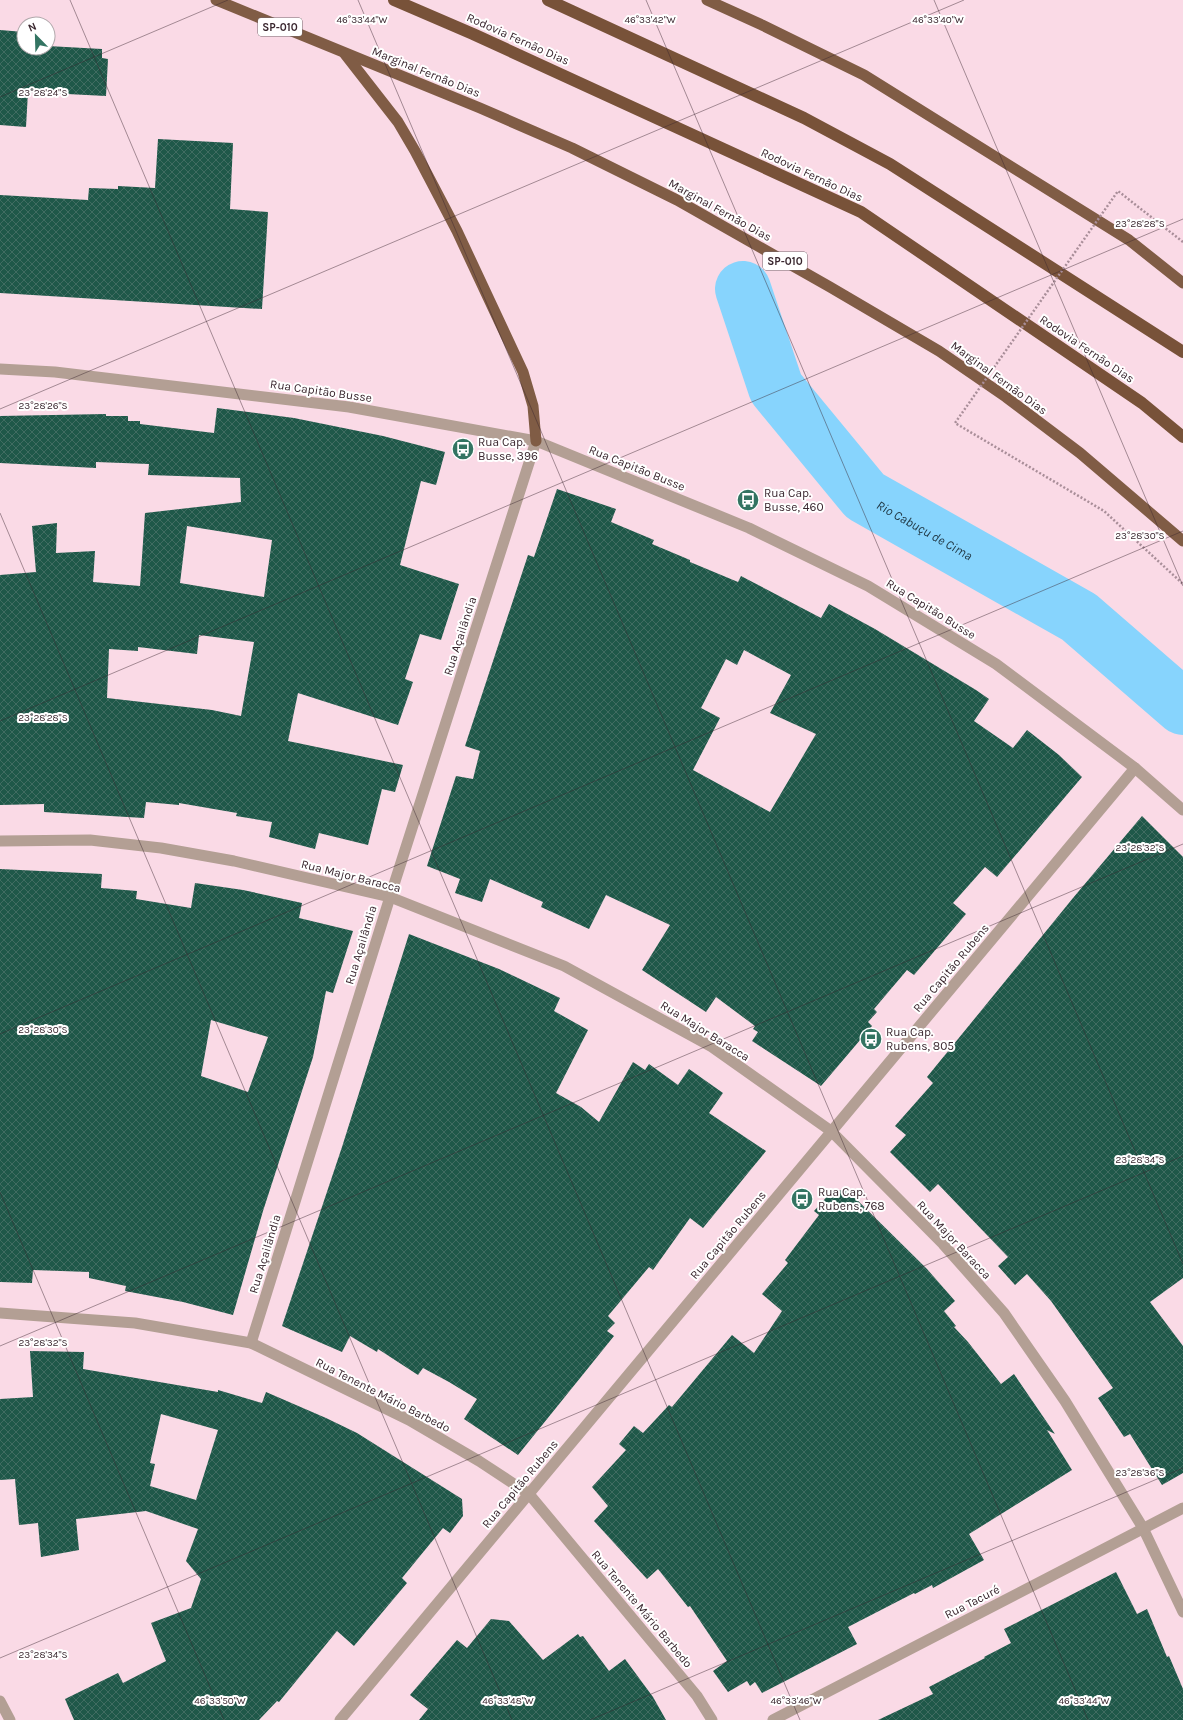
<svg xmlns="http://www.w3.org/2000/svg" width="1183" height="1720" font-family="Karla,sans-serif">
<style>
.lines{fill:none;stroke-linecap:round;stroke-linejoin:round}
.river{stroke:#87d4fd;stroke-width:56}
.building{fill:url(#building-cross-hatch);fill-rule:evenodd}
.minor{stroke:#b39f94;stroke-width:11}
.tertiary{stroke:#b39f94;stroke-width:11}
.trunk{stroke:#805c45;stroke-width:11}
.motorway{stroke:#785239;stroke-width:12}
.path-bridge{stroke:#a98e99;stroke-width:2.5;stroke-dasharray:2 2;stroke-linecap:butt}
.ticks{fill:none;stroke:#39262e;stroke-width:1;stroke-opacity:0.45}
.labels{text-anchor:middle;stroke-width:4;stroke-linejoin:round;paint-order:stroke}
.shield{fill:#fff;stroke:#74676d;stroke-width:1}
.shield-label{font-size:11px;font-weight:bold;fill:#39262e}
.street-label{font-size:12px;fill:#39262e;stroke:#fff}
.poi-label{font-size:12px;fill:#39262e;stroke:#fff;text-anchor:start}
.water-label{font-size:13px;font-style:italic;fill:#223a47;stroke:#fff}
.ticks-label{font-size:10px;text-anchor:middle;fill:#39262e;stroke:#fff;stroke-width:4;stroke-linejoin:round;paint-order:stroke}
</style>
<defs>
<pattern id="building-cross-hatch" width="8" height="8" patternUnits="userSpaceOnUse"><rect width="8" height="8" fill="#1f5849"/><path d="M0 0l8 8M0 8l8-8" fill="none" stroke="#406c61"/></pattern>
</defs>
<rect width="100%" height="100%" fill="#fadae6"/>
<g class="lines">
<!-- river -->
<path class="river" id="s1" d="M 743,289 L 776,388 L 865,496 L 1079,617 L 1183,707"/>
</g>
<!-- building -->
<g class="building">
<polygon points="0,30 24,32 24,48 48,48 48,46 102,49 102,58 108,59 106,96 28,92 26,127 0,125"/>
<polygon points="158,139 233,143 230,209 268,212 262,309 0,293 0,195 88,200 89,188 118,189 118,186 155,188"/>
<path d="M 217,408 L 294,418 L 383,436 L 445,452 L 436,485 L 421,481 L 400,565 L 459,584 L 441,640 L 420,634 L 405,679 L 413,682 L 398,725 L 298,693 L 288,741 L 403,765 L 395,792 L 382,789 L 368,845 L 319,833 L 315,849 L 269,837 L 272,822 L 236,816 L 237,813 L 179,803 L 179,805 L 146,802 L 144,818 L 44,812 L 44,804 L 0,805 L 0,575 L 36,572 L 32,526 L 57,523 L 56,553 L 95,551 L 93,582 L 140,586 L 145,513 L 241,502 L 240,478 L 148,475 L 149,464 L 96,462 L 96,468 L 0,463 L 0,416 L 106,414 L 106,416 L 128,416 L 128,421 L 140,421 L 140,424 L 214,433 ZM 187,526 L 272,540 L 264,597 L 180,583 ZM 199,635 L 254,642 L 241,716 L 212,710 L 107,698 L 109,649 L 138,651 L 138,647 L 197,654 Z"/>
<path d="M 557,489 L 616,509 L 611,522 L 654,540 L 652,544 L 690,560 L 690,562 L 738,582 L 741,576 L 821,618 L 829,604 L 875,629 L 976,690 L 989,699 L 974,721 L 1013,748 L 1027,730 L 1059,755 L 1082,777 L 997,877 L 985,867 L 953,903 L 966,914 L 914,975 L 907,970 L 874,1009 L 877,1012 L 868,1022 L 872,1026 L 821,1086 L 752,1041 L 758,1032 L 753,1029 L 755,1026 L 716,997 L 706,1012 L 642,970 L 670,925 L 606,895 L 589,929 L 541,907 L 543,902 L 490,879 L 482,902 L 455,893 L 460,879 L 427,866 L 456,776 L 473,779 L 480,751 L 465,746 L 528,555 L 534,557 ZM 744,650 L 791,675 L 770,713 L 816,734 L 770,812 L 693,770 L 720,718 L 701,708 L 726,659 L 737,665 Z"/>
<polygon points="1142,816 1183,857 1183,1278 1150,1302 1183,1346 1183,1473 1162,1485 1130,1434 1124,1437 1098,1398 1113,1388 1051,1301 1027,1274 1015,1285 998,1266 1008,1257 938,1184 930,1192 890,1152 906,1135 895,1126 933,1083 927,1077 1073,898"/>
<path d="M 0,869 L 102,874 L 101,888 L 137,891 L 136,899 L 191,908 L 195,883 L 243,890 L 302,903 L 299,918 L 353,931 L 333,993 L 326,991 L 313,1057 L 263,1211 L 233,1315 L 183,1302 L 125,1291 L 126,1286 L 89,1278 L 89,1272 L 33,1270 L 32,1283 L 0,1282 ZM 211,1020 L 268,1037 L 248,1092 L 201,1076 Z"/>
<polygon points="409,934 499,969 560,998 554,1011 588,1030 556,1093 581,1107 599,1122 633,1062 645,1070 649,1064 678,1085 689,1069 723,1093 709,1113 766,1151 703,1228 690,1218 653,1270 649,1267 608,1316 615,1323 607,1331 614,1336 518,1455 464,1419 477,1399 449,1382 423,1368 418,1375 378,1349 377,1352 350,1336 342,1352 282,1326 342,1147"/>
<polygon points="846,1189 927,1269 955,1301 944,1311 956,1326 954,1327 968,1342 1001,1384 1014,1374 1055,1434 1047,1430 1072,1470 969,1534 984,1560 933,1588 932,1585 915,1594 914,1593 848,1627 857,1644 762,1693 755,1682 750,1686 747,1681 728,1692 713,1671 727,1661 690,1606 688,1607 658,1569 647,1579 594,1521 608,1506 592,1487 626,1450 619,1444 634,1426 643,1433 669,1405 672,1407 732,1335 754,1353 782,1311 762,1294 788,1263 785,1260 819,1215 814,1211 830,1193"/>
<path d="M 30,1351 L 84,1352 L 83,1369 L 218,1392 L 218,1390 L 262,1403 L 266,1392 L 326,1418 L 357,1433 L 462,1499 L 463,1516 L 450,1533 L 443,1528 L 402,1578 L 407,1583 L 354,1646 L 337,1631 L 279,1702 L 277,1701 L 259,1720 L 74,1720 L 65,1699 L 118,1673 L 123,1683 L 166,1661 L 151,1623 L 191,1608 L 201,1579 L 186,1561 L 198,1529 L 146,1511 L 76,1519 L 79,1550 L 41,1557 L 38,1523 L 19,1525 L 15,1479 L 0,1480 L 0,1399 L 33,1397 ZM 161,1414 L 218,1430 L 196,1500 L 150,1486 L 155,1464 L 150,1463 Z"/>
<polygon points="1116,1572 1137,1614 1147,1609 1167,1657 1169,1656 1183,1689 1183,1720 878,1720 933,1694 929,1687 985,1658 984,1657 1011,1643 1004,1629"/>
<polygon points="491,1619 509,1621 543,1660 578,1634 580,1637 583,1636 609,1671 625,1659 653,1697 666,1720 419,1720 428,1709 410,1695 457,1640 467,1648"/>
</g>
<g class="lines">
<!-- minor -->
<g class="minor">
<polyline points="0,841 90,840 161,848 234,861 390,897 564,966 712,1047 831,1131 943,1244 1004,1313 1065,1401 1143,1528 1183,1612"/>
<polyline points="0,1313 135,1323 251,1343 409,1420 479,1461 529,1494 697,1696 712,1720"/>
<polyline points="251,1343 390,897 536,441"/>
<polyline points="340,1720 1135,768"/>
<polyline points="773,1720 1183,1508"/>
</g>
<!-- tertiary -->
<g class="tertiary">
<polyline points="0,369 55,372 349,407 536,441 749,528 868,586 996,664 1135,768 1183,810"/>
<polyline points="0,1701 10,1720"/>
</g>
<!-- trunk -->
<g class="trunk">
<polyline points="216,0 480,108 572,148 677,200 830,287 939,351 1006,397 1080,453 1183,541"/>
<polyline points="707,0 762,25 864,75 1129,240 1183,283"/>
<polyline points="345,54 398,122 415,151 457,231 523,372 533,406 536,441"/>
</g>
<!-- motorway -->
<g class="motorway">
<polyline points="394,0 473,34 861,212 1142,403 1183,437"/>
<polyline points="548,0 804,118 890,164 1183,352"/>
</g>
<!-- path-bridge -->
<polyline class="path-bridge" points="1183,242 1118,191 955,423 1104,511 1183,584"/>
</g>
<!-- ticks -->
<path class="ticks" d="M 70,0 L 800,1720M 358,0 L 1088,1720M 646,0 L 1183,1264M 934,0 L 1183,586M 0,97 L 228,0M 0,409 L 964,0M 0,513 L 512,1720M 0,721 L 1183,219M 0,1034 L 1183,531M 0,1192 L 224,1720M 0,1346 L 1183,844M 0,1658 L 1183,1156M 590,1720 L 1183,1468"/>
<!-- icons -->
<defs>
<g id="bus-disc" transform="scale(1.15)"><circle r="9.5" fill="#337462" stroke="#fff"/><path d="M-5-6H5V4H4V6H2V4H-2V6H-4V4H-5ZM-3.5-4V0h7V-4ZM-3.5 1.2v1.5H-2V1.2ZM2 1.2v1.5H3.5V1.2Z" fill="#fff"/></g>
</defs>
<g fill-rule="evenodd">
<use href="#bus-disc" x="463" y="449"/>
<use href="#bus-disc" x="748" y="500"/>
<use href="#bus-disc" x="871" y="1039"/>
<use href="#bus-disc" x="802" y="1199"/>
</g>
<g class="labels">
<!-- shield labels -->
<g class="shield">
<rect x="258" y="18" width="44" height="18" rx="3"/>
<rect x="763" y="252" width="44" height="18" rx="3"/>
</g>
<g class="shield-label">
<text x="280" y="31">SP-010</text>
<text x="785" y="265">SP-010</text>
</g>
<!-- street labels -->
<g class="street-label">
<text transform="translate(518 39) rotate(24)" y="4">Rodovia Fernão Dias</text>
<text transform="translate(426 72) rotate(22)" y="4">Marginal Fernão Dias</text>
<text transform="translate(812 175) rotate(25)" y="4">Rodovia Fernão Dias</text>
<text transform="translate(720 210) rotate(29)" y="4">Marginal Fernão Dias</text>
<text transform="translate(1087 349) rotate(34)" y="4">Rodovia Fernão Dias</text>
<text transform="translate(999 378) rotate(36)" y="4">Marginal Fernão Dias</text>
<text transform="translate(321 391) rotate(8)" y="4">Rua Capitão Busse</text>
<text transform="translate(637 468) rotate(22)" y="4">Rua Capitão Busse</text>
<text transform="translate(931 609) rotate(32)" y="4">Rua Capitão Busse</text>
<text transform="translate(460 636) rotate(-72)" y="4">Rua Açailândia</text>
<text transform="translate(351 876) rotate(14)" y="4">Rua Major Baracca</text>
<text transform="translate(361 945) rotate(-73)" y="4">Rua Açailândia</text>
<text transform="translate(951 968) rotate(-50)" y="4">Rua Capitão Rubens</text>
<text transform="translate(705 1031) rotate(32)" y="4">Rua Major Baracca</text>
<text transform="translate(728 1235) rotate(-50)" y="4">Rua Capitão Rubens</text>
<text transform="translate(954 1240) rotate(47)" y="4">Rua Major Baracca</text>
<text transform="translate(265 1254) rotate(-73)" y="4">Rua Açailândia</text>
<text transform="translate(383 1395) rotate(27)" y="4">Rua Tenente Mário Barbedo</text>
<text transform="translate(520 1484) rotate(-50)" y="4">Rua Capitão Rubens</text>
<text transform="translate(972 1602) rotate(-27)" y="4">Rua Tacuré</text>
<text transform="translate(642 1609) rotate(50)" y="4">Rua Tenente Mário Barbedo</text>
</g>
<!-- poi labels -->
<g class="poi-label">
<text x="478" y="446">Rua Cap.<tspan x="478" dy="14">Busse, 396</tspan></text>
<text x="764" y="497">Rua Cap.<tspan x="764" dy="14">Busse, 460</tspan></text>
<text x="886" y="1036">Rua Cap.<tspan x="886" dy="14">Rubens, 805</tspan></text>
<text x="818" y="1196">Rua Cap.<tspan x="818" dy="14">Rubens, 768</tspan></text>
</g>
<!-- water labels -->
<g class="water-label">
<text dy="5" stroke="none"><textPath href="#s1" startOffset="313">Rio Cabuçu de Cima</textPath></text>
</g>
</g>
<g class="ticks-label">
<text x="362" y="23">46°33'44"W</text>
<text x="650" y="23">46°33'42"W</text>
<text x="938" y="23">46°33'40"W</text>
<text x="43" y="96">23°28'24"S</text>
<text x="1140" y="227">23°28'28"S</text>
<text x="43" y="409">23°28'26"S</text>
<text x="1140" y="539">23°28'30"S</text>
<text x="43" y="721">23°28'28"S</text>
<text x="1140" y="851">23°28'32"S</text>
<text x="43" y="1033">23°28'30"S</text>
<text x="1140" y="1163">23°28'34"S</text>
<text x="43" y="1346">23°28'32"S</text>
<text x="1140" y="1476">23°28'36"S</text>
<text x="43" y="1658">23°28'34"S</text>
<text x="220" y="1704">46°33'50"W</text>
<text x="508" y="1704">46°33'48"W</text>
<text x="796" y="1704">46°33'46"W</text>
<text x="1084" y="1704">46°33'44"W</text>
</g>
<!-- north arrow -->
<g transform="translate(36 36) rotate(337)"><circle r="19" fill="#ffffff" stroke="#b0a8ab"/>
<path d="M0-3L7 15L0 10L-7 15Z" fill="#337462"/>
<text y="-6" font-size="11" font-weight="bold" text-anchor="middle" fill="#39262e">N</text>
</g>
</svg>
